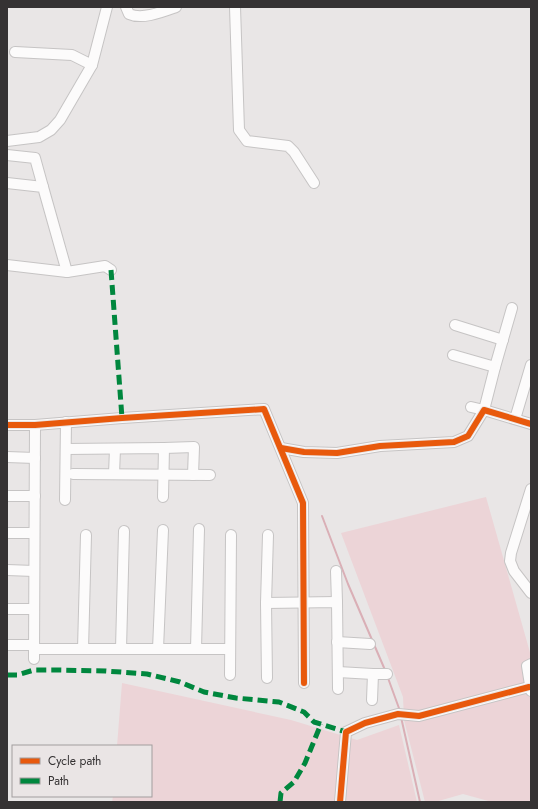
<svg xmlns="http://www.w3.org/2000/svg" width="538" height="809" font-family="Jost,sans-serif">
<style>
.grass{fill:#ecd4d7}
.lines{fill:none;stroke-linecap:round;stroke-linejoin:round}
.stream{stroke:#daafb6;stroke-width:2}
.minor-casing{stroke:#c6c4c4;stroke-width:12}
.minor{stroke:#fcfbfb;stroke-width:10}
.quiet{stroke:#00873e;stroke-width:5;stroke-dasharray:10 5;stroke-linecap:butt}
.cycleway-casing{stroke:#eae5e5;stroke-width:8}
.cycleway{stroke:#e8590c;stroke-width:6}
</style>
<rect width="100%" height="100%" fill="#e9e6e6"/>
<!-- grass -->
<g class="grass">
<polygon points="486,497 531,656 531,802 492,802 463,794 435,802 425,802 404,720 403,697 341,533"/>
<polygon points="122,683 291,720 357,740 399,725 417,802 112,802 113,796 151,796 151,746 117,746"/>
</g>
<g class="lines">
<!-- stream -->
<g class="stream">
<polyline points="322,516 348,584 385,670"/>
<polyline points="388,678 400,711"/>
<polyline points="401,717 420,802"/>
</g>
<!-- minor casing -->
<g class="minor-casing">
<g id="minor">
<path d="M 126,7 L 129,14 C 142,20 162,12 176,7"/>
<polyline points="235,7 239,130 247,141 288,146 294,152 314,183"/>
<polyline points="15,52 72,55 92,65"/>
<polyline points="7,141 39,137 51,130 60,120 92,65 107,7"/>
<polyline points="7,155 35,158 43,187"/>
<polyline points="7,183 43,187 67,272"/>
<polyline points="7,265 67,272 105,266 111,270"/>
<polyline points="455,325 503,340"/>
<polyline points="453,355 495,367"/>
<polyline points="471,407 484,410 495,367 512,308"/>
<polyline points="515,419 531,365"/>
<polyline points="7,425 35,425 122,418 264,409 303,503 304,683"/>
<polyline points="164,448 194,447 193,475"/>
<polyline points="281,448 304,452 337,453 380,446 454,442 468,436 484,410 531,424"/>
<polyline points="66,449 164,448 163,497"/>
<polyline points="7,457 35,458"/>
<polyline points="73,474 210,475"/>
<polyline points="114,474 115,449"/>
<polyline points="531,489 511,553 510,561 514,571 531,593"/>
<polyline points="7,496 35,496"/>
<polyline points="65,500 66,422"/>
<polyline points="7,533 34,533"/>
<polyline points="7,570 34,571"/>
<polyline points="336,571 337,602"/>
<polyline points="266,603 337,602 338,689"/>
<polyline points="7,609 34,609"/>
<polyline points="337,642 370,644"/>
<polyline points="7,645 34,645"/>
<polyline points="34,649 230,649"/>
<polyline points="83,649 86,535"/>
<polyline points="121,649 124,531"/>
<polyline points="158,649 163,530"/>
<polyline points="196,649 199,529"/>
<polyline points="34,659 35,425"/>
<polyline points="531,664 527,666 531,691"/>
<polyline points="338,672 373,674 372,700"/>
<polyline points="373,674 387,674"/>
<polyline points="230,675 231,535"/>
<polyline points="267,678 266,603 268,535"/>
<polyline points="340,802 346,732 365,723 398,714 419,716 529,687"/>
</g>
</g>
<!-- minor -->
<use href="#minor" class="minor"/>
<!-- quiet -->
<g class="quiet">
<polyline points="111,270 122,418"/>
<polyline points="7,675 17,675 34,670 55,670 106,671 147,674 180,682 204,692 236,698 279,702 304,712 314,722 346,732"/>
<polyline points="280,802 281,793 294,782 305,763 321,724"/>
</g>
<!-- cycleway casing -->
<g class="cycleway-casing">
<g id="cycleway">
<polyline points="7,425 35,425 122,418 264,409 303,503 304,683"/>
<polyline points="281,448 304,452 337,453 380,446 454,442 468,436 484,410 531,424"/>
<polyline points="340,802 346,732 365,723 398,714 419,716 529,687"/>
</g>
</g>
<!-- cycleway -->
<use href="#cycleway" class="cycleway"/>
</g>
<!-- border -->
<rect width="538" height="809" fill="none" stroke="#353233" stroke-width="16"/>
<!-- legend -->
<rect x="12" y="745" width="140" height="52" fill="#eae5e5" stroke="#a29d9e"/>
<rect x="20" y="758" width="20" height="6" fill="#e8590c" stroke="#a29d9e"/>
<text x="48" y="765" font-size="12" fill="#353233">Cycle path</text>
<rect x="20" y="778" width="20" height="6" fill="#00873e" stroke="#a29d9e"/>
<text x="48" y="785" font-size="12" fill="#353233">Path</text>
</svg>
